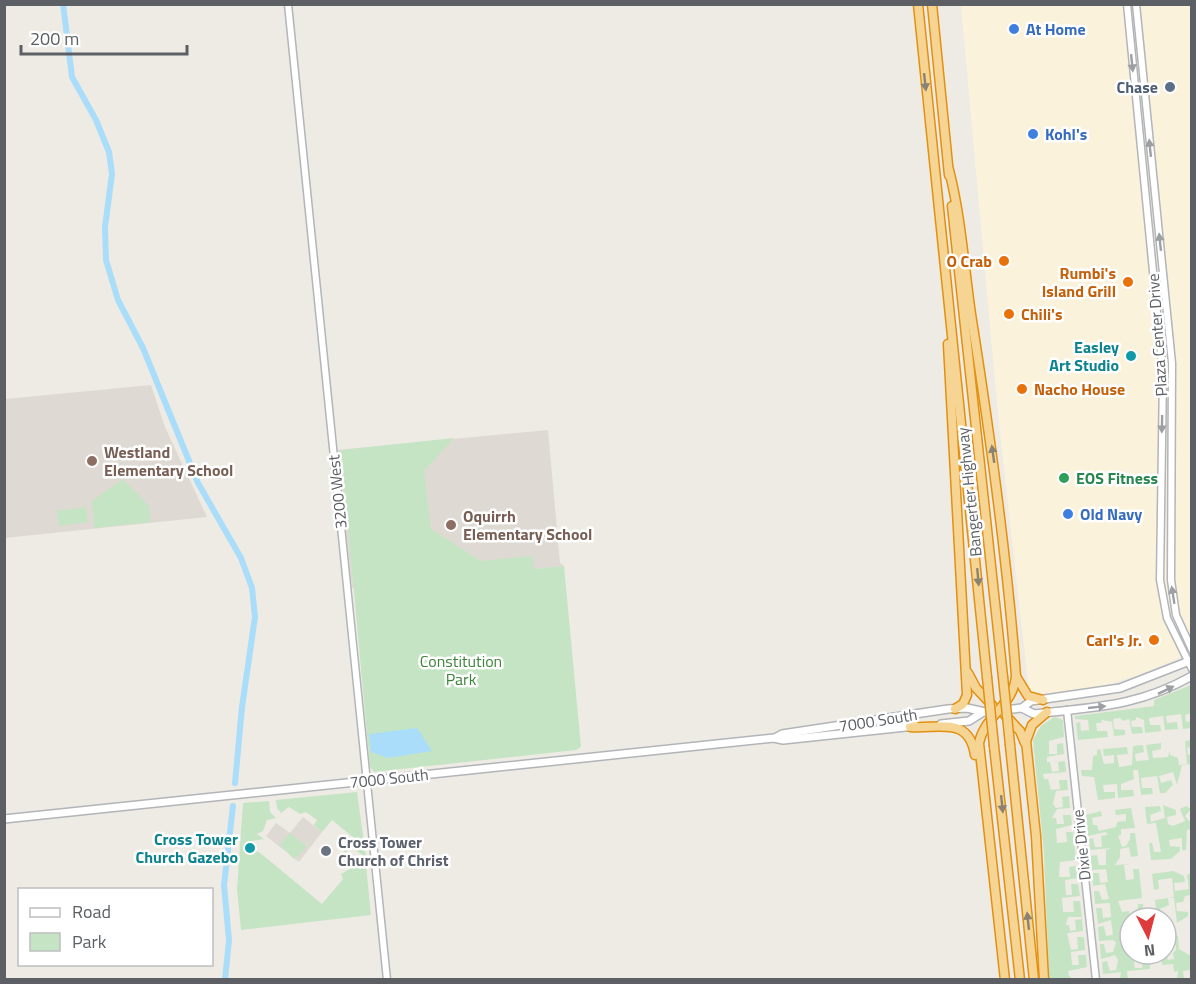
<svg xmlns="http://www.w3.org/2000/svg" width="1196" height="984" font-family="'Titillium Web',sans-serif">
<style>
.commercial{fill:#fbf2dc}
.education{fill:#dedad3}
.green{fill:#c5e4c3}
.water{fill:#a9ddf9}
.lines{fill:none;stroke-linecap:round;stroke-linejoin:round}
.canal{stroke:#a9ddf9;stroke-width:6}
.tertiary-casing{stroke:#b2b5b9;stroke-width:9}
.secondary-casing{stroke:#b1b4b8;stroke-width:10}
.motorway-casing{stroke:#e39010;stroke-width:11}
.tertiary{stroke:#fff;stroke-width:6}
.secondary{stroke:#fff;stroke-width:7}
.motorway{stroke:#f6d594;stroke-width:8}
.motorway-bridge-casing{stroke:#e39010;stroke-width:11;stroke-linecap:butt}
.motorway-bridge{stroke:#f6d594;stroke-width:8}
.oneway{fill:#9da0a2}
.oneway2{fill:#8a8372}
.shop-dot{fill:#3f7fe0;stroke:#fff;stroke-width:2}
.service-dot{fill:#5c6f8a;stroke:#fff;stroke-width:2}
.food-dot{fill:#e8710a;stroke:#fff;stroke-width:2}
.culture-dot{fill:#0f9aa8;stroke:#fff;stroke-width:2}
.education-dot{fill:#8d6e63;stroke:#fff;stroke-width:2}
.leisure-dot{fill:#2e9e5b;stroke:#fff;stroke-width:2}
.worship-dot{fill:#6b7280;stroke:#fff;stroke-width:2}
.labels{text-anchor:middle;stroke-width:5;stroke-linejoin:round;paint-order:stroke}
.shop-label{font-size:16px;font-weight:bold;fill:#366cbe;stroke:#fff;text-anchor:start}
.service-label{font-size:16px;font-weight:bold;fill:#4e5e75;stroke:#fff;text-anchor:end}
.food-label{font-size:16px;font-weight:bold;fill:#c56008;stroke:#fff;text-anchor:end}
.street-label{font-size:16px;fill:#5c6064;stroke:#fff}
.culture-label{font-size:16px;font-weight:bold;fill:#0d838f;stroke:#fff;text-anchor:end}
.education-label{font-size:16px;font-weight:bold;fill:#785e54;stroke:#fff;text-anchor:start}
.leisure-label{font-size:16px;font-weight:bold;fill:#27864d;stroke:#fff;text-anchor:start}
.park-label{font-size:16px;fill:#3e843b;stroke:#fff}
.worship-label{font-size:16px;font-weight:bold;fill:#5b616d;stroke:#fff;text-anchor:start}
</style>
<rect width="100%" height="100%" fill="#eeebe5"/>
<!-- commercial -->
<polygon class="commercial" points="961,5 1191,5 1191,653 1136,676 1103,686 1042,694 1029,691 998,415"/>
<!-- education -->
<g class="education">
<polygon points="151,385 165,427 207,517 5,538 5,399"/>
<polygon points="548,430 560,563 564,566 352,588 337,450"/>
<polygon points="303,817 322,832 299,862 266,836 276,823 290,833"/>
</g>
<!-- green -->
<g class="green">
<polygon points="454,438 424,471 431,529 481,561 532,556 534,569 564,566 581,747 576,750 374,772 370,767 341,450"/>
<polygon points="123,479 149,506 151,522 94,528 92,501"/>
<polygon points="86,507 88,522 59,526 57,511"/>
<polygon points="1191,685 1191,713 1185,715 1186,722 1191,721 1191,728 1183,729 1181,714 1166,716 1167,723 1177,722 1178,729 1165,730 1163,716 1149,718 1150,725 1160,725 1161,731 1145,733 1144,720 1136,717 1136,720 1131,721 1132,727 1142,727 1143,733 1132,734 1129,719 1123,721 1120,718 1113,719 1114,729 1125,730 1125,735 1114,736 1112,722 1102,720 1101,723 1096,723 1097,731 1107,731 1108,737 1078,740 1076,723 1080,722 1081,731 1089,730 1088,720 1075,719 1075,716 1154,706 1154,700"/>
<polygon points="1054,717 1063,720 1064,737 1049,741 1049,754 1057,754 1057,744 1063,743 1064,754 1047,757 1047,762 1050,762 1052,772 1059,771 1058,762 1065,761 1066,772 1043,774 1044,779 1048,779 1051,790 1060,789 1059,780 1067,780 1068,790 1056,791 1053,804 1056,808 1063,807 1062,797 1069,796 1070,808 1057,809 1052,818 1056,818 1057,824 1064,824 1063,815 1071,815 1072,825 1056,829 1057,843 1067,842 1066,832 1073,832 1076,860 1060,862 1059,877 1070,877 1069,867 1076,866 1078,878 1065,880 1066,895 1072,895 1071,884 1078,884 1080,896 1062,898 1063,912 1074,912 1073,901 1080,901 1082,917 1068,917 1066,925 1069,925 1070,931 1076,930 1075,920 1082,919 1083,931 1067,933 1071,950 1078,949 1077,937 1084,937 1085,950 1071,952 1072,965 1079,965 1078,955 1086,955 1087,967 1068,971 1069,976 1073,979 1049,979 1044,853 1033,740 1041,726"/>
<polygon points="1191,740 1191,747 1187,748 1188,755 1191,755 1191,768 1190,764 1182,765 1177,785 1173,772 1159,776 1161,783 1171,780 1173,785 1165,793 1160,793 1157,776 1141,778 1142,788 1152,788 1153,794 1141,795 1138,770 1133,770 1134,779 1121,784 1121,790 1133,790 1134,796 1118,798 1117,784 1103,785 1104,792 1115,792 1115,798 1098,800 1094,777 1082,776 1081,770 1092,770 1093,756 1097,755 1097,750 1100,749 1104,764 1114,763 1114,755 1104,756 1103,749 1127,747 1128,754 1117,755 1119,767 1132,765 1133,746 1143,745 1144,752 1135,754 1136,761 1149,760 1146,745 1161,743 1161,749 1152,751 1153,758 1168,757 1170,751 1170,755 1178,758 1179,765 1187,764 1185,741"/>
<polygon points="357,792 366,857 353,849 343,853 354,838 332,820 322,832 314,825 317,820 306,812 300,814 289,807 281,813 277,808 276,800"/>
<polygon points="269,801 270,812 276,818 267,820 263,831 257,834 264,839 252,841 248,850 259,852 322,904 343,879 341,874 355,866 366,865 371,915 241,930 237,889 243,803"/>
<polygon points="1163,805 1176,810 1176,815 1167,817 1168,824 1173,826 1185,821 1180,809 1186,806 1191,809 1185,816 1189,821 1191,819 1191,829 1187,830 1186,850 1182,850 1182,838 1169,840 1170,846 1180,847 1180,851 1171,859 1151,860 1149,843 1152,843 1154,852 1161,852 1156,823 1147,824 1145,807 1160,806 1161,811 1150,815 1151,822 1165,818"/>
<polygon points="1131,808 1135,828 1121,829 1121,835 1118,836 1122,847 1126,846 1130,839 1130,833 1135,833 1138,856 1131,857 1129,847 1120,849 1120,857 1115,865 1130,864 1124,865 1126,880 1134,879 1133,869 1139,869 1142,898 1118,901 1122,912 1129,911 1130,915 1137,914 1138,904 1143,904 1144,916 1130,917 1128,956 1133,956 1135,968 1142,968 1143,957 1149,957 1150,969 1127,971 1128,979 1120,979 1121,972 1103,974 1102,962 1107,961 1110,971 1116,970 1118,960 1115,955 1101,959 1100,944 1104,944 1106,953 1113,952 1116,942 1113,940 1099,941 1098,927 1104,926 1106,936 1113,935 1111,920 1098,924 1096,908 1102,908 1103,918 1111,917 1110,903 1095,904 1094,891 1099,891 1102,900 1109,899 1105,884 1093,886 1092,873 1099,873 1100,883 1108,882 1106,869 1092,870 1090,856 1097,855 1099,865 1106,865 1106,850 1111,848 1090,850 1089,839 1093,838 1095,847 1102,847 1101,836 1107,835 1106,832 1088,836 1086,815 1101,811 1102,816 1092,818 1093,825 1097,825 1099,831 1116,827 1117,822 1126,821 1126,814 1116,815 1115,810"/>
<polygon points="290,833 307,847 294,859 280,845"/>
<polygon points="1173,871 1184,876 1185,882 1174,883 1175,891 1189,889 1187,875 1191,873 1191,895 1185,896 1183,902 1176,903 1177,911 1188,912 1188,916 1177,923 1174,898 1168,898 1169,905 1160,909 1161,918 1157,918 1155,900 1174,897 1172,878 1158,880 1159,889 1154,890 1152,874"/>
<polygon points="1178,936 1179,949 1191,956 1191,970 1183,971 1184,978 1191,979 1177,979 1178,971 1174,972 1173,964 1162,965 1161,956 1167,956 1168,960 1174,959 1173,953 1176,950 1176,945 1166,943 1166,937"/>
</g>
<!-- water -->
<polygon class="water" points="417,728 432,751 388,758 371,752 369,734"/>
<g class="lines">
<!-- canal -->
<g class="canal">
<polyline points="63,4 72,77 96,120 109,152 112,174 105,227 106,260 118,300 143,348 198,483 241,558 252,588 255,617 242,707 235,783"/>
<polyline points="225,980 229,940 224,885 233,806"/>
</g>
<!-- tertiary casing -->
<g class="tertiary-casing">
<g id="tertiary">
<polyline points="288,4 387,980"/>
<polyline points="1127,4 1163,374 1160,580 1167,618 1192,669"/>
<polyline points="1136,4 1172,363 1171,580 1176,615 1192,650"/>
<polyline points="1067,710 1096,980"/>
</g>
</g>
<!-- secondary casing -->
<g class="secondary-casing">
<g id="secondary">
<path d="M 1022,708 L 1034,714 C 1094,707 1137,707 1192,676"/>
<polyline points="1002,710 1022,708 1031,701 1120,688 1192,660"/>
<polyline points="941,724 969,721 983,712"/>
<polyline points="775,738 782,734 948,709 967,708 985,712"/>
<polyline points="4,819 774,738 783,740 915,726"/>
</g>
</g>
<!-- motorway casing -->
<g class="motorway-casing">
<g id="motorway">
<polyline points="918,4 987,677"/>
<polyline points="932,4 949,175"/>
<path d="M 949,170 C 961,217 964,266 971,314 C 990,434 1007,555 1016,676 C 1014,705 984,716 979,743 L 1005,980"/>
<polyline points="952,206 1003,677"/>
<polyline points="948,344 967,695 963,704 955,709"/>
<polyline points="968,673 976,688 992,705"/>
<polyline points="1017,678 1028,696 1043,700"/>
<polyline points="1005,715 1020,731 1025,743"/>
<path d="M 910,727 C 940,729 969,716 975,755"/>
<polyline points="1010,745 1034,980"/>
<polyline points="994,746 1020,980"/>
<polyline points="1044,980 1036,836 1026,741 1032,725 1047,712"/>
</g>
</g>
<!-- tertiary -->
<use href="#tertiary" class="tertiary"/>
<!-- secondary -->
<use href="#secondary" class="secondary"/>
<!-- motorway -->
<use href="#motorway" class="motorway"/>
<!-- motorway-bridge casing -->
<g class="motorway-bridge-casing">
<g id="motorway-bridge">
<polyline points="987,677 994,746"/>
<polyline points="1003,677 1010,745"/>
</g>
</g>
<!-- motorway-bridge -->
<use href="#motorway-bridge" class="motorway-bridge"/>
</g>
<!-- one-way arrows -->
<defs><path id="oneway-solid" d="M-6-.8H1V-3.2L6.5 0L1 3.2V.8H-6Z" transform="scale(1.5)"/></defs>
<g class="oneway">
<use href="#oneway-solid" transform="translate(1132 63) rotate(84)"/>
<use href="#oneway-solid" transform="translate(1150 148) rotate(-96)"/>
<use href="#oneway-solid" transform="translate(1160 242) rotate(-96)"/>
<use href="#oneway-solid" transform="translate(1162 424) rotate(91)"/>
<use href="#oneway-solid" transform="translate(1173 595) rotate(-99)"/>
<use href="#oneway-solid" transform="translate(1166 690) rotate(-26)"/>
<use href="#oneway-solid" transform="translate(1097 707) rotate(-6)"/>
</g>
<g class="oneway2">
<use href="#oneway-solid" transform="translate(925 82) rotate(84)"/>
<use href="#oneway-solid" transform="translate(993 454) rotate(-98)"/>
<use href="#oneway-solid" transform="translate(978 577) rotate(85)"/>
<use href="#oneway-solid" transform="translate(1002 804) rotate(84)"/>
<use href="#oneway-solid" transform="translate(1028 921) rotate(-96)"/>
</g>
<!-- markers -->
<g class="shop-dot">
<circle cx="1014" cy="29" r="6"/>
<circle cx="1033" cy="134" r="6"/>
<circle cx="1068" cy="514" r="6"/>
</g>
<circle class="service-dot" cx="1170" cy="87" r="6"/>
<g class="food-dot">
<circle cx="1004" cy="261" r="6"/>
<circle cx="1128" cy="282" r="6"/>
<circle cx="1009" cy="314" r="6"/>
<circle cx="1022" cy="389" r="6"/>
<circle cx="1154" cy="640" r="6"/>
</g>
<g class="culture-dot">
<circle cx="1131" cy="356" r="6"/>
<circle cx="250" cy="848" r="6"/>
</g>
<g class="education-dot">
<circle cx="92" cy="461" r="6"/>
<circle cx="451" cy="525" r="6"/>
</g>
<circle class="leisure-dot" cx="1064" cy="478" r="6"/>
<circle class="worship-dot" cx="326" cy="851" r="6"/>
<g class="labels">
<!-- shop labels -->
<g class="shop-label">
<text x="1026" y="35">At Home</text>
<text x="1045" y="140">Kohl's</text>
<text x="1080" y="520">Old Navy</text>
</g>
<!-- service labels -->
<g class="service-label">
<text x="1158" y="93">Chase</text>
</g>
<!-- food labels -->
<g class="food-label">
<text x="992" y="267">O Crab</text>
<text x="1116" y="279">Rumbi's<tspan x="1116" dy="18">Island Grill</tspan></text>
<text x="1021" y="320" text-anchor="start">Chili's</text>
<text x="1034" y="395" text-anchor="start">Nacho House</text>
<text x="1142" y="646">Carl's Jr.</text>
</g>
<!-- street labels -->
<g class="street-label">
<text transform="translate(1157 335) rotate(-94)" y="6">Plaza Center Drive</text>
<text transform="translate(337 492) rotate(-96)" y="6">3200 West</text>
<text transform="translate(969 492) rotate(-96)" y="6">Bangerter Highway</text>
<text transform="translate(878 720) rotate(-9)" y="6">7000 South</text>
<text transform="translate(389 778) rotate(-6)" y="6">7000 South</text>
<text transform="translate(1081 845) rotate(-96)" y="6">Dixie Drive</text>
</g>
<!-- culture labels -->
<g class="culture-label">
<text x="1119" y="353">Easley<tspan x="1119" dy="18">Art Studio</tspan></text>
<text x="238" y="845">Cross Tower<tspan x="238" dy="18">Church Gazebo</tspan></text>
</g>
<!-- education labels -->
<g class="education-label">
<text x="104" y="458">Westland<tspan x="104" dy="18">Elementary School</tspan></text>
<text x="463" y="522">Oquirrh<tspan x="463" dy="18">Elementary School</tspan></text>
</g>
<!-- leisure labels -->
<g class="leisure-label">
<text x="1076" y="484">EOS Fitness</text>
</g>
<!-- park labels -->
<g class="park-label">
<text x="461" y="667">Constitution<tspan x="461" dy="18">Park</tspan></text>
</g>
<!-- worship labels -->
<g class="worship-label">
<text x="338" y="848">Cross Tower<tspan x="338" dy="18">Church of Christ</tspan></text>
</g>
</g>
<!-- border -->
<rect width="1196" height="984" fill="none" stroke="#5c6064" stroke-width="12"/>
<!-- legend -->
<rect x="18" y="888" width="195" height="78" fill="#ffffff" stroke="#bebfc1" stroke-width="1.5"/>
<rect x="30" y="908" width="30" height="9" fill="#ffffff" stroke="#bebfc1" stroke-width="1.5"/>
<text x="72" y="918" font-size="18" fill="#5c6064">Road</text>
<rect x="30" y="933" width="30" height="18" fill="#c5e4c3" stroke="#bebfc1" stroke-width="1.5"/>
<text x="72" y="948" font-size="18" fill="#5c6064">Park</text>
<!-- north arrow -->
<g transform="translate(1148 936) rotate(174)"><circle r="28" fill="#ffffff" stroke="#bebfc1" stroke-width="1.5"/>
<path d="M0-4.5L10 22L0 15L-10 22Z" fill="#dd3b3c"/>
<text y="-9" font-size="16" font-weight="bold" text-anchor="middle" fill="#5c6064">N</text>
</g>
<!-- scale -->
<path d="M21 45v9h166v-9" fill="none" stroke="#5c6064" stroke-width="3"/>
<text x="30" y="45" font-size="18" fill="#5c6064" stroke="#ffffff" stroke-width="4.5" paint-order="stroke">200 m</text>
</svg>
